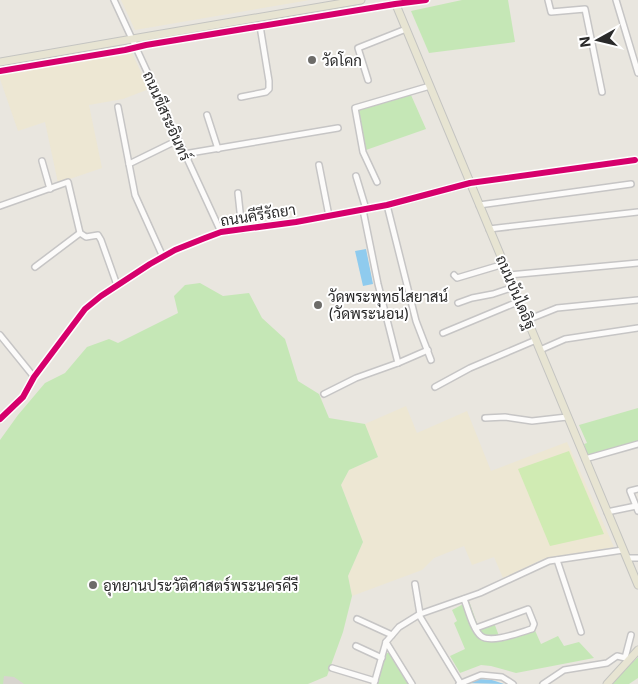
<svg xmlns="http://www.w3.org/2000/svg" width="638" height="684" viewBox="0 0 638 684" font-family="Inter,Sarabun,sans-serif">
	<rect width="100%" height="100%" fill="#e9e6df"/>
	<g fill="#ede7d3">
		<polygon points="121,0 310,0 135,30"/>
		<polygon points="131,51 149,89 123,99 89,105 102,168 58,183 45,122 18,131 0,79 0,74"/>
		<polygon points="406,406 417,433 467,411 491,471 567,442 614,547 543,559 503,578 494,557 472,565 464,546 434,558 422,570 352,596 348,576 363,542 341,485 349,470 378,457 365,424"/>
	</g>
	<g fill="#c5e7b6">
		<polygon points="462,0 508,0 515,42 429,53 411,11"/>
		<polygon points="411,95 426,129 366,150 358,110"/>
		<polygon points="200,283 223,296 249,293 262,318 285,339 298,381 319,394 329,418 365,424 378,457 349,470 341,485 363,542 348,576 352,596 343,632 327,676 308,684 0,684 0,440 18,415 45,383 65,373 87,347 109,339 118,343 178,313 174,296 185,285"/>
		<polygon points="638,408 638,444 588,457 584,444 587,443 579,425"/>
		<polygon points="469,601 478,626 493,620 499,636 533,626 541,644 558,636 564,646 579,642 594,658 516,673 491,666 481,665 460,673 450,656 465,649 454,623 457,621 452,610"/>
		<polygon points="385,653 389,653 408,684 377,684"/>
		<polygon points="638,657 638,678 629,684 611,684"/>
	</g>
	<polygon fill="#d0ebb3" points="569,451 604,534 550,546 518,469"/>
	<polygon fill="#d7d4ce" points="4,676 14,677 24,684 3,684"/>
	<g fill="#8fcbee">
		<polygon points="366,249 373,284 363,286 355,251"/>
		<polygon points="479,679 492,680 504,684 467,683"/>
	</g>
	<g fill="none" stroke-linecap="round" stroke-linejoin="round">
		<defs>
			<g id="minor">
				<polyline points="114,0 221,232"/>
				<polyline points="548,0 551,12 585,9 602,92"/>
				<polyline points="616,0 638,73"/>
				<polyline points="0,71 125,50 146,45 395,4 426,0"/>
				<polyline points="368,80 358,48 406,29"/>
				<polyline points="241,97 266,92 269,89 269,81 260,26"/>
				<polyline points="118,107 129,164"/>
				<polyline points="207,115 218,149"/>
				<polyline points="184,154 338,128"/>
				<polyline points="42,161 50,189"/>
				<polyline points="319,165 329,216"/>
				<polyline points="356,176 366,209"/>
				<polyline points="377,182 363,152 355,108 430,86"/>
				<polyline points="238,193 242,230"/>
				<polyline points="387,205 416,321 431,360"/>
				<polyline points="479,205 631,184"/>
				<polyline points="0,206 68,182 80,233 86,237 98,235 101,240 117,285"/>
				<polyline points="363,210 378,284 398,363"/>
				<polyline points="489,229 638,212"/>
				<polyline points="163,257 135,195 129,164 178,140"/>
				<polyline points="35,267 80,233"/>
				<polyline points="454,275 457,278 504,264"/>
				<polyline points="509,275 638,263"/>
				<polyline points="458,303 472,298 493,294 514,287"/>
				<polyline points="527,320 557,308 638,300"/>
				<polyline points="443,333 520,301"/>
				<polyline points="0,335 34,377"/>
				<polyline points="540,350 565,339 638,328"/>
				<polyline points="435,387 470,368 536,340"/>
				<polyline points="324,394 356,378 398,363 428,350"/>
				<polyline points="485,418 505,417 532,421 567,417"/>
				<polyline points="0,419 23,397 34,377 85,309 101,296 150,264 175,250 205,238 221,232 296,222 387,205 470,183 635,160"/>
				<polyline points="585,459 638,444"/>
				<polyline points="638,489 630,491 638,511"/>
				<polyline points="607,512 636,506"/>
				<polyline points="627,558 638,558"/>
				<polyline points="557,560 581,632"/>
				<polyline points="415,584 420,614"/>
				<path d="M 464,599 C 468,609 473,630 481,636 C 491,644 521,632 532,629 L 534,624 L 528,609 L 476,628"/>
				<polyline points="419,615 461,684"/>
				<polyline points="357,619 392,635"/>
				<polyline points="386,642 412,684"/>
				<polyline points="356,646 382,658"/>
				<polyline points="625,658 631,635"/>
				<polyline points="332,668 375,681"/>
				<polyline points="374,684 386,642 399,627 420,614 480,593 549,561 623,550"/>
				<polyline points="459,684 481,675 502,677 513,684"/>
				<polyline points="543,684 564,670 607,663 617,656 630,659"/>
			</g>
			<g id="major">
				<polyline points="394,0 638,585"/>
				<polyline points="0,62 144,37 361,0"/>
				<polyline points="607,684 638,650"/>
			</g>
		</defs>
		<use href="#minor" stroke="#c6c5c5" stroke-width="8"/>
		<use href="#major" stroke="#c4c4c1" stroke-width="9"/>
		<use href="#minor" stroke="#fcfbfa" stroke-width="5"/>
		<use href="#major" stroke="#e7e4d2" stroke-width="7"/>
		<defs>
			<g id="cycleway">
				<polyline points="0,71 125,50 146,45 395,4 426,0"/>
				<polyline points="0,419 23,397 34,377 85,309 101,296 150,264 175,250 205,238 221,232 296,222 387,205 470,183 635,160"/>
			</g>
		</defs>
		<use href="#cycleway" stroke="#fff" stroke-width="9"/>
		<use href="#cycleway" stroke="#d6006c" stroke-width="6"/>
	</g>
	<g fill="#6d6c69" stroke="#fff" stroke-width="2">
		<circle cx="312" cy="60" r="5"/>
		<circle cx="318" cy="305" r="5"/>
		<circle cx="93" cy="585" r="5"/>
	</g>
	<g text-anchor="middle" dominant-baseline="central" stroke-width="4" stroke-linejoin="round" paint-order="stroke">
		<g font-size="15" fill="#2a2a2a" stroke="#fff" text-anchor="start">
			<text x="322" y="60">วัดโคก</text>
			<text x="328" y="296">วัดพระพุทธไสยาสน์<tspan x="328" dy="17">(วัดพระนอน)</tspan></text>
			<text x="103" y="585">อุทยานประวัติศาสตร์พระนครคีรี</text>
		</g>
		<g font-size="15" fill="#2a2a2a" stroke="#fff">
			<text transform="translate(167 116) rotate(66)">ถนนขีสระอินทร์</text>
			<text transform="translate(258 215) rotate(-9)">ถนนคีรีรัถยา</text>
			<text transform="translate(516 292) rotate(67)">ถนนบันไดอิฐ</text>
		</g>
	</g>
	<g transform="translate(598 40) rotate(262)" stroke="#ffffff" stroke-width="4" paint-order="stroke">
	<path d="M0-4L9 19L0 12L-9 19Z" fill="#2a2a2a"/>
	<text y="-8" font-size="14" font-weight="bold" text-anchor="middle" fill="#2a2a2a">N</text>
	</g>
</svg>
